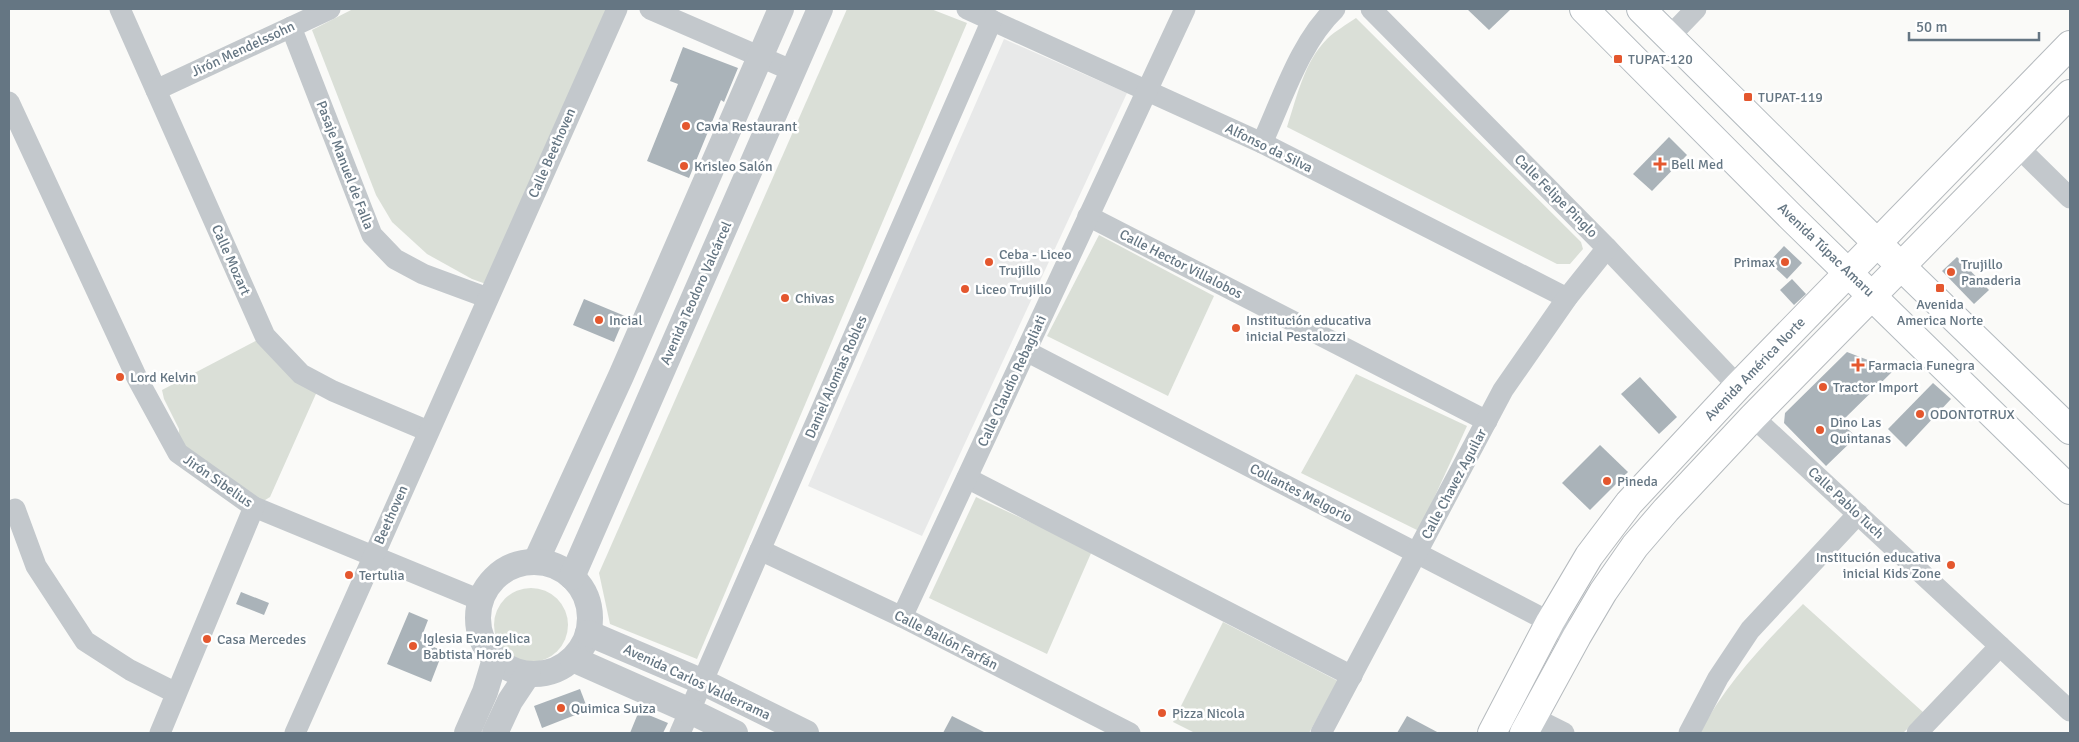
<svg xmlns="http://www.w3.org/2000/svg" width="2079" height="742" viewBox="0 0 2079 742" font-family="Signika,sans-serif">
	<rect width="100%" height="100%" fill="#fafaf8"/>
	<polygon fill="#e8e9e9" points="1004,39 1127,93 922,536 808,486"/>
	<g fill="#dadfd7">
		<polygon points="353,9 610,9 486,284 472,279 427,254 392,222 376,195 312,30"/>
		<polygon points="847,9 931,9 967,23 697,659 610,624 599,573"/>
		<path d="M 1356,18 L 1581,242 L 1583,249 L 1570,264 L 1557,264 L 1287,127 C 1297,97 1304,62 1327,39 C 1335,31 1346,25 1356,18 Z"/>
		<polygon points="1099,235 1214,296 1168,396 1047,336"/>
		<polygon points="265,336 319,387 270,497 254,507 178,453 179,429 164,399 162,390"/>
		<polygon points="1356,374 1467,426 1419,531 1301,473"/>
		<polygon points="976,497 1092,551 1047,654 929,598"/>
		<circle cx="531" cy="625" r="37"/>
		<path d="M 1803,604 L 1924,713 L 1903,733 L 1700,733 C 1725,684 1765,643 1803,604 Z"/>
		<polygon points="1223,622 1338,681 1309,733 1195,733 1173,722"/>
	</g>
	<g fill="#aab3b9">
		<polygon points="1467,9 1511,9 1489,30"/>
		<polygon points="683,47 738,68 724,102 721,100 689,178 647,161 678,84 670,81"/>
		<polygon points="1669,137 1687,155 1652,191 1633,174"/>
		<polygon points="1784,246 1802,263 1787,279 1769,262"/>
		<polygon points="1957,257 1989,290 1974,304 1942,271"/>
		<polygon points="1792,279 1806,294 1794,305 1780,290"/>
		<polygon points="584,299 625,316 614,342 573,325"/>
		<polygon points="1847,352 1894,370 1841,422 1856,437 1826,466 1784,423 1785,413"/>
		<polygon points="1640,377 1677,417 1659,434 1621,394"/>
		<polygon points="1933,383 1951,399 1906,447 1888,429"/>
		<polygon points="1600,445 1628,472 1590,510 1562,483"/>
		<polygon points="241,592 269,603 264,615 236,604"/>
		<polygon points="409,612 428,620 420,641 443,651 431,682 387,664"/>
		<polygon points="580,689 588,710 542,728 534,706"/>
		<polygon points="639,711 668,723 663,733 630,733"/>
		<polygon points="952,716 986,733 943,733"/>
		<polygon points="1407,716 1439,733 1397,733"/>
	</g>
	<g fill="none" stroke-linecap="round" stroke-linejoin="round">
		<defs>
			<g id="secondary">
				<polyline points="1584,9 1791,217 2070,490"/>
				<polyline points="1641,9 1877,243 2070,430"/>
			</g>
			<g id="primary">
				<polyline points="1492,733 1550,622 1589,556 1629,503 1738,386 2070,45"/>
				<polyline points="1524,733 1577,636 1603,592 1635,546 1666,510 1753,417 2070,94"/>
			</g>
		</defs>
		<use href="#secondary" stroke="#b3babf" stroke-width="30"/>
		<use href="#primary" stroke="#b5babe" stroke-width="30"/>
		<g stroke="#c3c8cc" stroke-width="21">
			<polyline points="120,9 265,336 301,374 333,391 428,431"/>
			<polyline points="650,9 793,71"/>
			<polyline points="967,9 1262,143 1567,298"/>
			<polyline points="1371,9 1607,248 1738,386"/>
			<polyline points="291,27 372,235 395,259 423,274 488,298"/>
			<polyline points="1669,37 1696,9"/>
			<polyline points="156,90 330,9"/>
			<polyline points="9,102 137,378 178,453 254,507 480,600"/>
			<path d="M 1262,143 C 1282,100 1300,42 1335,9"/>
			<polyline points="2018,147 2070,198"/>
			<polyline points="1088,216 1487,421"/>
			<polyline points="1026,351 1577,636"/>
			<polyline points="1753,417 2070,711"/>
			<polyline points="967,478 1352,676"/>
			<polyline points="15,509 36,566 85,641 130,670 176,693"/>
			<polyline points="760,550 902,617 1130,733"/>
			<polyline points="902,617 1185,9"/>
			<polyline points="1532,717 1564,733"/>
			<polyline points="160,733 254,507"/>
			<polyline points="295,733 617,9"/>
			<polyline points="680,733 992,20"/>
			<polyline points="1321,733 1503,390 1567,298 1607,248"/>
			<polyline points="1689,733 1718,678 1750,630 1858,514"/>
			<polyline points="1917,733 2000,646"/>
		</g>
		<g stroke="#c3c8cc" stroke-width="26">
			<polyline points="536,561 621,376 781,9"/>
			<circle cx="534" cy="618" r="56"/>
			<polyline points="572,577 820,9"/>
			<polyline points="588,633 703,682 806,733"/>
			<polyline points="573,659 690,711 735,733"/>
			<polyline points="467,733 485,692 495,659"/>
			<polyline points="495,733 510,701 528,674"/>
		</g>
		<use href="#secondary" stroke="#fff" stroke-width="28"/>
		<use href="#primary" stroke="#fff" stroke-width="28"/>
	</g>
	<g fill="#e4572e" stroke="#fff" stroke-width="2">
		<rect x="1613" y="54" width="10" height="10" rx="2.5"/>
		<rect x="1743" y="92" width="10" height="10" rx="2.5"/>
		<circle cx="686" cy="126" r="5"/>
		<path d="M1657.5 156.5h5v5h5v5h-5v5h-5v-5h-5v-5h5z"/>
		<circle cx="684" cy="166" r="5"/>
		<circle cx="989" cy="262" r="5"/>
		<circle cx="1785" cy="262" r="5"/>
		<circle cx="1951" cy="272" r="5"/>
		<rect x="1935" y="283" width="10" height="10" rx="2.5"/>
		<circle cx="965" cy="289" r="5"/>
		<circle cx="785" cy="298" r="5"/>
		<circle cx="599" cy="320" r="5"/>
		<circle cx="1236" cy="328" r="5"/>
		<path d="M1855.5 357.5h5v5h5v5h-5v5h-5v-5h-5v-5h5z"/>
		<circle cx="120" cy="377" r="5"/>
		<circle cx="1823" cy="387" r="5"/>
		<circle cx="1920" cy="414" r="5"/>
		<circle cx="1820" cy="430" r="5"/>
		<circle cx="1607" cy="481" r="5"/>
		<circle cx="1951" cy="565" r="5"/>
		<circle cx="349" cy="575" r="5"/>
		<circle cx="207" cy="639" r="5"/>
		<circle cx="413" cy="646" r="5"/>
		<circle cx="561" cy="708" r="5"/>
		<circle cx="1162" cy="713" r="5"/>
	</g>
	<g text-anchor="middle" dominant-baseline="central" stroke-width="5" stroke-linejoin="round" paint-order="stroke">
		<g font-size="14" fill="#657683" stroke="#fff">
			<text transform="translate(243 49) rotate(-25)">Jirón Mendelssohn</text>
			<text transform="translate(1269 148) rotate(26)">Alfonso da Silva</text>
			<text transform="translate(552 153) rotate(-66)">Calle Beethoven</text>
			<text transform="translate(345 165) rotate(69)">Pasaje Manuel de Falla</text>
			<text transform="translate(1556 196) rotate(45)">Calle Felipe Pinglo</text>
			<text transform="translate(1826 250) rotate(44)">Avenida Túpac Amaru</text>
			<text transform="translate(231 260) rotate(66)">Calle Mozart</text>
			<text transform="translate(1181 264) rotate(27)">Calle Hector Villalobos</text>
			<text transform="translate(696 293) rotate(-66)">Avenida Teodoro Valcárcel</text>
			<text transform="translate(1755 369) rotate(-46)">Avenida América Norte</text>
			<text transform="translate(836 377) rotate(-66)">Daniel Alomias Robles</text>
			<text transform="translate(1012 381) rotate(-65)">Calle Claudio Rebagliati</text>
			<text transform="translate(218 481) rotate(35)">Jirón Sibelius</text>
			<text transform="translate(1454 484) rotate(-62)">Calle Chavez Aguilar</text>
			<text transform="translate(1301 493) rotate(27)">Collantes Melgorio</text>
			<text transform="translate(1846 503) rotate(43)">Calle Pablo Tuch</text>
			<text transform="translate(391 515) rotate(-66)">Beethoven</text>
			<text transform="translate(946 640) rotate(27)">Calle Ballón Farfán</text>
			<text transform="translate(697 682) rotate(25)">Avenida Carlos Valderrama</text>
		</g>
		<g font-size="14" fill="#657683" stroke="#fff" text-anchor="start">
			<text x="1628" y="59">TUPAT-120</text>
			<text x="1758" y="97">TUPAT-119</text>
			<text x="696" y="126">Cavia Restaurant</text>
			<text x="1671" y="164">Bell Med</text>
			<text x="694" y="166">Krisleo Salón</text>
			<text x="999" y="254">Ceba - Liceo<tspan x="999" dy="16">Trujillo</tspan></text>
			<text x="1775" y="262" text-anchor="end">Primax</text>
			<text x="1961" y="264">Trujillo<tspan x="1961" dy="16">Panaderia</tspan></text>
			<text x="975" y="289">Liceo Trujillo</text>
			<text x="795" y="298">Chivas</text>
			<text x="1940" y="304" text-anchor="middle">Avenida<tspan x="1940" dy="16">America Norte</tspan></text>
			<text x="609" y="320">Incial</text>
			<text x="1246" y="320">Institución educativa<tspan x="1246" dy="16">inicial Pestalozzi</tspan></text>
			<text x="1868" y="365">Farmacia Funegra</text>
			<text x="130" y="377">Lord Kelvin</text>
			<text x="1833" y="387">Tractor Import</text>
			<text x="1930" y="414">ODONTOTRUX</text>
			<text x="1830" y="422">Dino Las<tspan x="1830" dy="16">Quintanas</tspan></text>
			<text x="1617" y="481">Pineda</text>
			<text x="1941" y="557" text-anchor="end">Institución educativa<tspan x="1941" dy="16">inicial Kids Zone</tspan></text>
			<text x="359" y="575">Tertulia</text>
			<text x="423" y="638">Iglesia Evangelica<tspan x="423" dy="16">Babtista Horeb</tspan></text>
			<text x="217" y="639">Casa Mercedes</text>
			<text x="571" y="708">Quimica Suiza</text>
			<text x="1172" y="713">Pizza Nicola</text>
		</g>
	</g>
	<rect width="2079" height="742" fill="none" stroke="#657683" stroke-width="20"/>
	<path d="M1909 32v8h130v-8" fill="none" stroke="#657683" stroke-width="2.5"/>
	<text x="1916" y="32" font-size="15" fill="#657683" stroke="#ffffff" stroke-width="4" paint-order="stroke">50 m</text>
</svg>
